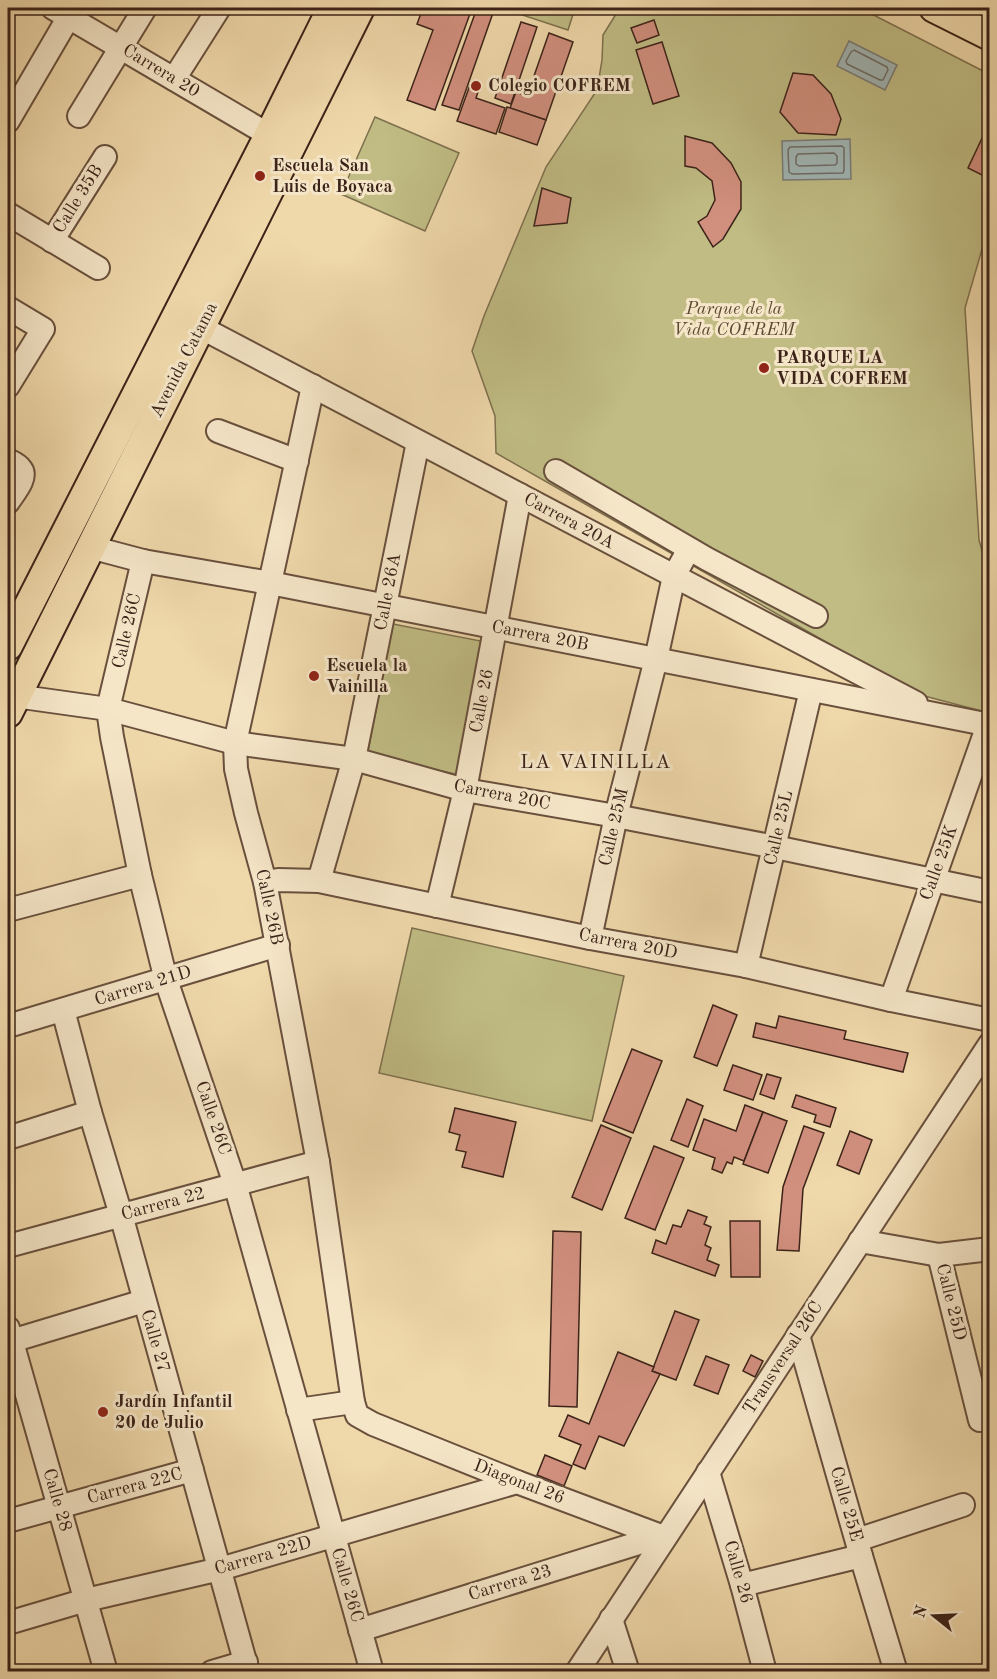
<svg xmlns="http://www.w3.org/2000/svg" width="997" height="1679" viewBox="0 0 997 1679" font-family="'Old Standard TT',serif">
	<rect width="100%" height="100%" fill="#efd8aa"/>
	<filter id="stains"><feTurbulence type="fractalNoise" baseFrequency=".00333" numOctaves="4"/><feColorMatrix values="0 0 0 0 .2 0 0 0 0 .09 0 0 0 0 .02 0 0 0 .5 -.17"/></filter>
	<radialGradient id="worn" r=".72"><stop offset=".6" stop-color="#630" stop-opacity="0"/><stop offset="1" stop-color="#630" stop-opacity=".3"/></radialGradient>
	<g fill="#c0bc84" stroke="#7e704e" stroke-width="1.5">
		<polygon points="501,8 575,8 568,30"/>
		<polygon points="622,8 860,8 989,74 989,230 987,232 965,308 979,540 989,575 989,713 917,694 496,453 495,416 472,351 484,316 546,167 597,90 602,60 603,35 616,14"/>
		<polygon points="375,117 459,153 425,231 341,194"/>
		<polygon points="393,624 491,643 465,776 367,756"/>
		<polygon points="412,928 624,976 592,1121 379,1073"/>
	</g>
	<g fill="#a0b6b5" stroke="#787b77" stroke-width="1.5">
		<polygon points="849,41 897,65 885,90 837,66"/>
		<polygon points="850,139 851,179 783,180 782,141"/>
	</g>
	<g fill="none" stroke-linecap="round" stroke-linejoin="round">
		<g stroke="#6e6c67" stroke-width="1.5">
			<polygon points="854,50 887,67 888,70 883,80 880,80 847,64 846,61 851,52"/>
			<polygon points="842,146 844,148 844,170 843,173 792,174 789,172 788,150 790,147"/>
			<polygon points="834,153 837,156 837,163 835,165 799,166 796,164 796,157 798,154"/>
		</g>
	</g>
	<g fill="#d18f7e" stroke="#3c2319" stroke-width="1.5">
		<polygon points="423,8 462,8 471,11 435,110 407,100 433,30 417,24"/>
		<polygon points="477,8 487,8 494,10 459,110 442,105"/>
		<polygon points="654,20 659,35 637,43 631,28"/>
		<polygon points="521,22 537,27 511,104 495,98"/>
		<polygon points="549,33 573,42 546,120 510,108 516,92 527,96"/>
		<polygon points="662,42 679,96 653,104 636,50"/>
		<polygon points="793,73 813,75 831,94 841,119 836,135 798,133 780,112"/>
		<polygon points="470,85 479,89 476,98 505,108 496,134 457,121"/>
		<polygon points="507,107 546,120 537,145 499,132"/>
		<polygon points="984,134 990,137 990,179 968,168"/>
		<polygon points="685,136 712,143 731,163 741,182 741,209 723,239 713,247 698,222 707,216 715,200 712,181 696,168 685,166"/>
		<polygon points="542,188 571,198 567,223 534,226"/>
		<polygon points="713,1005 737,1015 717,1066 694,1057"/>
		<polygon points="779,1016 846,1031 844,1039 908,1053 903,1072 753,1037 756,1023 776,1028"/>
		<polygon points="632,1049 662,1061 633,1133 603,1121"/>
		<polygon points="733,1065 762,1075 753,1100 724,1090"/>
		<polygon points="767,1074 781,1078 774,1099 760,1094"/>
		<polygon points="796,1095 836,1108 830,1127 814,1122 816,1115 792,1107"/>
		<polygon points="687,1099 703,1106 688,1147 671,1140"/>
		<polygon points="745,1105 763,1112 744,1161 734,1157 732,1164 727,1162 722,1173 712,1169 715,1158 693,1150 704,1119 736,1131"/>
		<polygon points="455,1108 516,1122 503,1177 462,1167 466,1152 456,1150 460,1135 449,1132"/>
		<polygon points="763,1112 787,1121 768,1173 743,1164"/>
		<polygon points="601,1125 631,1138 602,1210 572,1197"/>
		<polygon points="804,1126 824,1133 803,1189 799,1251 777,1250 783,1187"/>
		<polygon points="850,1131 872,1140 859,1174 837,1165"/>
		<polygon points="654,1146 684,1158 655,1230 625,1218"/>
		<polygon points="688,1210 707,1217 704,1224 711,1227 705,1245 711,1248 707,1260 719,1265 715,1276 652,1253 656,1240 666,1244 673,1225 681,1227"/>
		<polygon points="730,1221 760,1221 760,1277 731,1277"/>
		<polygon points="553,1231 581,1232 577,1407 549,1406"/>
		<polygon points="675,1311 699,1320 676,1380 652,1371"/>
		<polygon points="618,1352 654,1367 652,1371 660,1374 624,1446 599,1436 585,1469 573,1464 581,1445 559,1436 568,1415 589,1424"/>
		<polygon points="751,1355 763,1361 755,1377 743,1371"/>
		<polygon points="706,1356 729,1365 718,1394 694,1385"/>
		<polygon points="545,1455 572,1466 564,1486 537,1475"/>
	</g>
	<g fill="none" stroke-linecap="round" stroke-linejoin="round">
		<defs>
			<g id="minor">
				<polyline points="53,8 269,135"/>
				<polyline points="174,79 219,8"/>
				<polyline points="79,116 145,8"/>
				<polyline points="8,121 74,8"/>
				<polyline points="8,214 98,268"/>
				<polyline points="52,241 105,157"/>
				<polyline points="8,308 43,329 8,386"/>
				<polyline points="200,327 916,703"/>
				<polyline points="313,386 235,743 236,769 246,813 265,882 318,1162 353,1402 357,1415 373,1424 517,1482 661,1536 666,1536"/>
				<polyline points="218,431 297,461"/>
				<path d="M 8,460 C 11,462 17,464 20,468 C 29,477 13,494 8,502"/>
				<polyline points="556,471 707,559 816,616"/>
				<polyline points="90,547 143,561 270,583 990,725"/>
				<polyline points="143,561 108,709 112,737 140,875 166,980 235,1184 372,1672"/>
				<polyline points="8,695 108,709 235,743 354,759 465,790 616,816 775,847 990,892"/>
				<polyline points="319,881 354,759 418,442"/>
				<polyline points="265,882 278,880 319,881 590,938 746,966 891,1000 990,1020"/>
				<polyline points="437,906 465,790 520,495"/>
				<polyline points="8,910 140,875"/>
				<polyline points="590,938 616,816 656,659 674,576 689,549"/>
				<polyline points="746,966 811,690"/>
				<polyline points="891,1000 988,725"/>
				<polyline points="63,1010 90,1112 121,1215 248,1672"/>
				<polyline points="8,1026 278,945"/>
				<polyline points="8,1138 90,1112"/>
				<polyline points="860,1241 939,1255 990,1249"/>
				<polyline points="8,1246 318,1162"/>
				<polyline points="939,1255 980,1420"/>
				<polyline points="8,1328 106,1672"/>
				<polyline points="798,1335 861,1556 896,1672"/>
				<polyline points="8,1342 144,1301"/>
				<polyline points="298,1410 353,1402"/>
				<polyline points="708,1472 742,1585 765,1672"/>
				<polyline points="8,1521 192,1470"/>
				<polyline points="857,1540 963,1505"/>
				<polyline points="742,1585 861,1556"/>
				<polyline points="611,1619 628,1672"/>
				<polyline points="8,1623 86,1600 220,1569 517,1482"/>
				<polyline points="360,1630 661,1536"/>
				<polyline points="212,1672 246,1662"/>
				<polyline points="577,1672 990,1044"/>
			</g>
			<g id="major">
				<polyline points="934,8 990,36"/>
				<polyline points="8,646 269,135 332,8"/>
				<polyline points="8,713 360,8"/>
			</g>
		</defs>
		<use href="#minor" stroke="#69503d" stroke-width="26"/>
		<use href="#major" stroke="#3c2319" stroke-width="32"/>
		<use href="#minor" stroke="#f5e6c8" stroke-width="22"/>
		<use href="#major" stroke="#efd8aa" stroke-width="28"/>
	</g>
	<g fill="#8f2418" stroke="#f5e6c8" stroke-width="2">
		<circle cx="476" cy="86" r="6"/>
		<circle cx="260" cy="176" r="6"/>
		<circle cx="764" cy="368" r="6"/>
		<circle cx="314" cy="676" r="6"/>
		<circle cx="103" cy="1412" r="6"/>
	</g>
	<g text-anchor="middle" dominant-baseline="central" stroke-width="6" stroke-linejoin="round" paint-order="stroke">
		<g font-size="18" fill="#3c2319" stroke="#f5e6c8">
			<text transform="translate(161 71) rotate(31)">Carrera 20</text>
			<text transform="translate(78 199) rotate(-58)">Calle 35B</text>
			<text transform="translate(184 360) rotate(-63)">Avenida Catama</text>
			<text transform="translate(569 521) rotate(28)">Carrera 20A</text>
			<text transform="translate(388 592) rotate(-79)">Calle 26A</text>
			<text transform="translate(127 631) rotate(-77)">Calle 26C</text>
			<text transform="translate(540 636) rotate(11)">Carrera 20B</text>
			<text transform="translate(482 701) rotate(-79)">Calle 26</text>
			<text transform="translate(502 795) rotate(11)">Carrera 20C</text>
			<text transform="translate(614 827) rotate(-77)">Calle 25M</text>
			<text transform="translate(779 828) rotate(-77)">Calle 25L</text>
			<text transform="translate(939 863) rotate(-70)">Calle 25K</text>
			<text transform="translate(269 907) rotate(78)">Calle 26B</text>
			<text transform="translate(628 944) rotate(11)">Carrera 20D</text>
			<text transform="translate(143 986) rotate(-17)">Carrera 21D</text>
			<text transform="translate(213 1118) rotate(71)">Calle 26C</text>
			<text transform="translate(163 1204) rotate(-15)">Carrera 22</text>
			<text transform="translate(951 1302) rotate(76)">Calle 25D</text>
			<text transform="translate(155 1341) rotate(74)">Calle 27</text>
			<text transform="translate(783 1358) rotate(-57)">Transversal 26C</text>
			<text transform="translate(519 1482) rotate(21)">Diagonal 26</text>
			<text transform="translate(135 1486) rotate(-15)">Carrera 22C</text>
			<text transform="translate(57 1500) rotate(74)">Calle 28</text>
			<text transform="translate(846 1504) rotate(74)">Calle 25E</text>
			<text transform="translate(263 1556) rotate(-16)">Carrera 22D</text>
			<text transform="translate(738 1572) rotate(74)">Calle 26</text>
			<text transform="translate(510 1583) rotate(-17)">Carrera 23</text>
			<text transform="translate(347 1585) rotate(74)">Calle 26C</text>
		</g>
		<g font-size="18" font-weight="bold" fill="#3c2319" stroke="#f5e6c8" text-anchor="start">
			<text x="488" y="86">Colegio COFREM</text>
			<text x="272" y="166">Escuela San<tspan x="272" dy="21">Luis de Boyaca</tspan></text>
			<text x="776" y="358">PARQUE LA<tspan x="776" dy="21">VIDA COFREM</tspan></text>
			<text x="326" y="666">Escuela la<tspan x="326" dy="21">Vainilla</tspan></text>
			<text x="115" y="1402">Jardín Infantil<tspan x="115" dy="21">20 de Julio</tspan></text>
		</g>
		<g font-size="18" font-style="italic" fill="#5d4934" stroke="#f5e6c8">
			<text x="734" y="309">Parque de la<tspan x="734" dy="21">Vida COFREM</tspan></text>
		</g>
		<g font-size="20" letter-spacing="1.5" fill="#3c2319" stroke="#f5e6c8">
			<text x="596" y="763">LA VAINILLA</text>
		</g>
	</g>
	<rect width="997" height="1679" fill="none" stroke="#efd8aa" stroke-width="30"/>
	<rect x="9" y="9" width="979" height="1661" fill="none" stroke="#3c2319" stroke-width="3"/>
	<rect x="15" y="15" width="967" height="1649" fill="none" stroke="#3c2319" stroke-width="1.5"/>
	<g transform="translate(934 1616) rotate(288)" stroke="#f5e6c8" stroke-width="4.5" paint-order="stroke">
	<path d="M0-4.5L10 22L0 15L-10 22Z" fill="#3c2319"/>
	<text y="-9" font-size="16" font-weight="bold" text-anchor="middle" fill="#3c2319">N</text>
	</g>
	<rect width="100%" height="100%" filter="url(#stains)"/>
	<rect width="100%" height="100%" fill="url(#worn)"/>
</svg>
